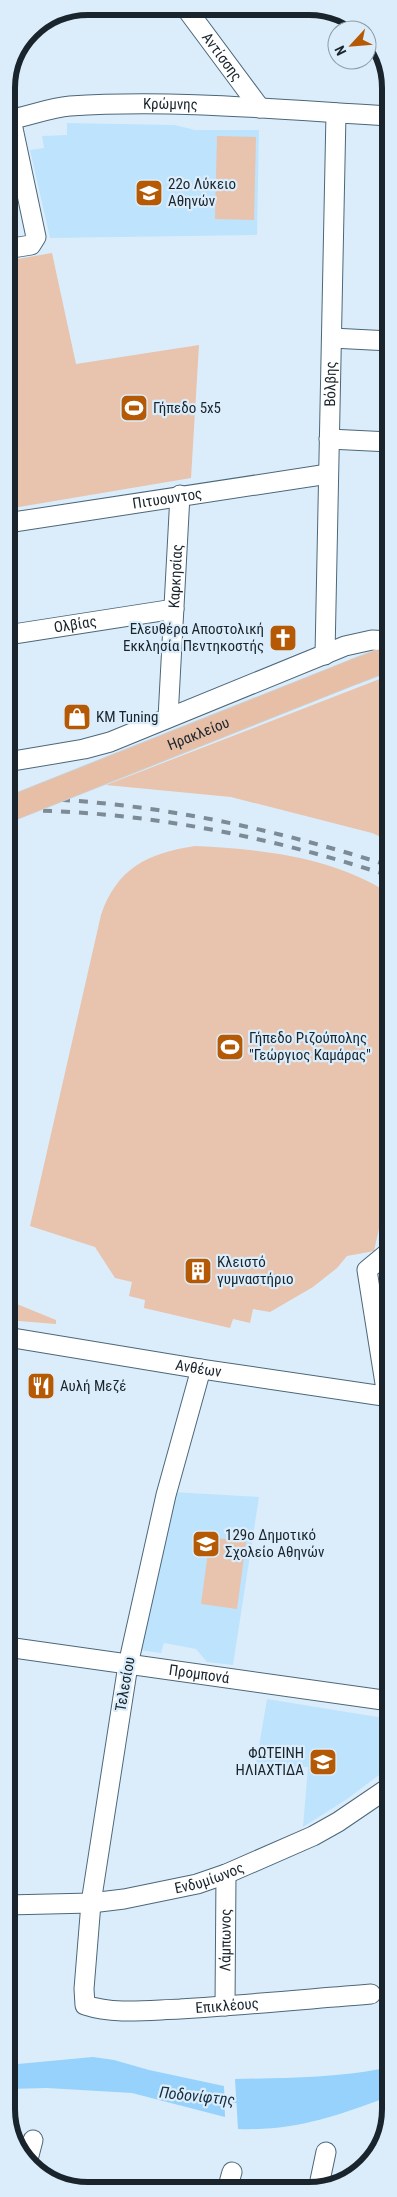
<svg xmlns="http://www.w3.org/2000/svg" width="397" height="2197" viewBox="0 0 397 2197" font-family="'Roboto Condensed',sans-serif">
	<rect width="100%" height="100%" fill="#dbedfa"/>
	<g fill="#bee3fd">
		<polygon points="67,123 175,125 195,130 259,130 257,235 50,238 30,150 44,148 42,136 67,135"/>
		<polygon points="172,1492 259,1497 233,1665 207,1662 196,1649 164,1643 161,1653 139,1650"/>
		<polygon points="267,1699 390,1719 391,1766 347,1799 303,1827 308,1767 255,1770"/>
	</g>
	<g fill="#e8c3ad">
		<polygon points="217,136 256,137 254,220 215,219"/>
		<polygon points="52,253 76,364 199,345 191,478 7,509 6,261"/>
		<polygon points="390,675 390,841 372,833 231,797 106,785"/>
		<path d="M 195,846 C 260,849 334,857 390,894 L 390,1179 L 374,1251 L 347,1256 L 337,1268 L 313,1287 L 270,1312 L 253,1309 L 250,1323 L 233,1319 L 230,1328 L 144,1308 L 145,1300 L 129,1296 L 132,1282 L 115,1278 L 95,1247 L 30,1226 L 101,915 C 117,868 148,853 195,846 Z"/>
		<polygon points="7,1300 56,1320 56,1324 7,1320"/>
		<polygon points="210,1537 246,1542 237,1609 201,1604"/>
	</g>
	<g fill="#96d2fb">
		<polygon points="93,2057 114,2060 149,2070 224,2086 225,2117 132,2093 47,2088 7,2089 7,2065"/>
		<path d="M 380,2069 L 385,2098 C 333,2117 294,2131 238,2129 L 235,2079 C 283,2078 333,2078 380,2069 Z"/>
	</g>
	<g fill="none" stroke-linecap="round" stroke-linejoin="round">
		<polyline stroke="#96d2fb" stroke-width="5.5" points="218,2098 243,2101"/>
		<defs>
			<g id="minor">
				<path id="s1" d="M 185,7 L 260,108"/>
				<path id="s2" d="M 6,120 C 28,117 47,108 70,106 C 176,99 284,110 390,116"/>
				<polyline points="6,249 31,245 36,237 11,119"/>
				<polyline points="332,338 390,341"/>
				<polyline points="329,439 390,442"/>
				<path id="s3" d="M 7,523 L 328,474"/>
				<path id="s4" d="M 7,635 L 174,609"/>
				<path id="s5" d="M 325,655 L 336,113"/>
				<path id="s6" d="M 168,718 L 180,495"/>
				<polyline points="7,762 84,749 110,742 345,646 372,640 390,641"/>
				<path id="s7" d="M 7,1337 L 201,1369 L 390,1397"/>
				<path id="s8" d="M 201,1369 L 166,1495 L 128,1665 L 91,1903 L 84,1989 L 85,2005 C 115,2015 149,2010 180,2009 C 244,2005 308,1999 371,1994"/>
				<polyline points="387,1396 367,1270 390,1251"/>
				<path id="s9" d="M 7,1647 L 390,1701"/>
				<path id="s10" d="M 7,1905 L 91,1903 L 124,1899 L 197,1884 L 226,1874 L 313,1836 L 338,1822 L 391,1786"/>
				<path id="s11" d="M 225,2006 L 226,1874"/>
				<polyline points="27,2163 33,2140"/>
				<polyline points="227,2190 232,2172"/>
				<polyline points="318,2190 326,2152"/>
			</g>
			<polyline id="major" points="356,671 390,658"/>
		</defs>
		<use href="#minor" stroke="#4c677a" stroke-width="21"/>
		<use href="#major" stroke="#cccfd1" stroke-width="26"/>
		<use href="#minor" stroke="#fff" stroke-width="19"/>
		<use href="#major" stroke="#e7bfa6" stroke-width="24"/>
		<g stroke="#7c8b95" stroke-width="4" stroke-dasharray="9 9" stroke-linecap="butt">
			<path d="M 7,798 C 138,799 266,826 390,866"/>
			<path d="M 7,810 C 138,810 265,835 390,876"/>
		</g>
		<defs>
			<g id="major-bridge">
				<path id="s12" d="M 7,810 L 356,671"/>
			</g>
		</defs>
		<use href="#major-bridge" stroke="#cccfd1" stroke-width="26" stroke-linecap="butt"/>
		<use href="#major-bridge" stroke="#e7bfa6" stroke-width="24"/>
	</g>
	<defs>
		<symbol id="school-square" viewBox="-11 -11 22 22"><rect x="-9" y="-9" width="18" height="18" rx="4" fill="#b65904" stroke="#dbedfa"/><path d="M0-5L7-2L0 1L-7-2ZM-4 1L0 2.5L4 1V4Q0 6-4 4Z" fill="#fff"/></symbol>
		<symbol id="stadium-square" viewBox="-11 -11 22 22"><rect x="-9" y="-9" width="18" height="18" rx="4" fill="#b65904" stroke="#dbedfa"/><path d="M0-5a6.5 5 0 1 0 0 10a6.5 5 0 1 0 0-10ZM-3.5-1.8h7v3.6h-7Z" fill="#fff"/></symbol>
		<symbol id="church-square" viewBox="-11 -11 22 22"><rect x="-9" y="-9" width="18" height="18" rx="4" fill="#b65904" stroke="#dbedfa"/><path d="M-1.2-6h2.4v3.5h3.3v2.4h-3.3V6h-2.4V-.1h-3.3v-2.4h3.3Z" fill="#fff"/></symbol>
		<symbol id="shop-square" viewBox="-11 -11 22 22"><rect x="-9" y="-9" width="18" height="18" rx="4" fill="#b65904" stroke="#dbedfa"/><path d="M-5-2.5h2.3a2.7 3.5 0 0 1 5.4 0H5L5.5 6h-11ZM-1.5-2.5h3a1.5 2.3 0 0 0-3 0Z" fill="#fff"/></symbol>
		<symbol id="building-square" viewBox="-11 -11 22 22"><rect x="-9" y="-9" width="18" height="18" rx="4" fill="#b65904" stroke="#dbedfa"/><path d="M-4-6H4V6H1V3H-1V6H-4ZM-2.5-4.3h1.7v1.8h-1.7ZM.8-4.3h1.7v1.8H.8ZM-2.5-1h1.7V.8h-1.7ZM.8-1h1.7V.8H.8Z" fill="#fff"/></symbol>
		<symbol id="restaurant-square" viewBox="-11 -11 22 22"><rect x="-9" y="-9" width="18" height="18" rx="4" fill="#b65904" stroke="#dbedfa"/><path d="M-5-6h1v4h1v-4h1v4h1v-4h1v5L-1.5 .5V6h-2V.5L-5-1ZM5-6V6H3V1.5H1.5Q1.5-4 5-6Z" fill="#fff"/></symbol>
	</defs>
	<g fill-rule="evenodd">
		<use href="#school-square" x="133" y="177" width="32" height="32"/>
		<use href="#stadium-square" x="118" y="392" width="32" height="32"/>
		<use href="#church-square" x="267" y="622" width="32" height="32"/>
		<use href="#shop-square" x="61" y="701" width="32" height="32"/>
		<use href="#stadium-square" x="214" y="1031" width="32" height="32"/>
		<use href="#building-square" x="182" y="1255" width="32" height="32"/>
		<use href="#restaurant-square" x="25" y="1370" width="32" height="32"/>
		<use href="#school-square" x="190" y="1528" width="32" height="32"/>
		<use href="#school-square" x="307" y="1746" width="32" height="32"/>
	</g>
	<g text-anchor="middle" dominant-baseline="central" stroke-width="4.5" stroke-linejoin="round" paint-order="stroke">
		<g font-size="15" fill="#19242c" stroke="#dbedfa">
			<text stroke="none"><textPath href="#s1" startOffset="62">Αντίσσης</textPath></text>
			<text stroke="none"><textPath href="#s2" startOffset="166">Κρώμνης</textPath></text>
			<text stroke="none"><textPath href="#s5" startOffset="271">Βόλβης</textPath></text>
			<text stroke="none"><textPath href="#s3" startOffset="162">Πιτυουντος</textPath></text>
			<text stroke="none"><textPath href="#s6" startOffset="142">Καρκησίας</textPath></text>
			<text stroke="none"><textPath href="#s4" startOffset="69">Ολβίας</textPath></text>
			<text stroke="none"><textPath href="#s12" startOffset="206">Ηρακλείου</textPath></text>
			<text stroke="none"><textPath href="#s7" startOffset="194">Ανθέων</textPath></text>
			<text stroke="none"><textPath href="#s9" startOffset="194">Προμπονά</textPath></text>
			<text transform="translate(125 1684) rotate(-80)">Τελεσίου</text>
			<text stroke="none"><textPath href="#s10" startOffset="205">Ενδυμίωνος</textPath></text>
			<text stroke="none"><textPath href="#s11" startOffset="66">Λάμπωνος</textPath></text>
			<text stroke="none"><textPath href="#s8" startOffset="791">Επικλέους</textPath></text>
		</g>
		<g font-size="15" fill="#19242c" stroke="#dbedfa" text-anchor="start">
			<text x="168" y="184">22ο Λύκειο<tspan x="168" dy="17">Αθηνών</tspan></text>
			<text x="153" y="408">Γήπεδο 5x5</text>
			<text x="264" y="629" text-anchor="end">Ελευθέρα Αποστολική<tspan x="264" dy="17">Εκκλησία Πεντηκοστής</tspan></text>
			<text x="96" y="717">KM Tuning</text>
			<text x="249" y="1038">Γήπεδο Ριζούπολης<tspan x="249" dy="17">"Γεώργιος Καμάρας"</tspan></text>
			<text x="217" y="1262">Κλειστό<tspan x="217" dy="17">γυμναστήριο</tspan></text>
			<text x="60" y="1386">Αυλή Μεζέ</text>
			<text x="225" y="1535">129ο Δημοτικό<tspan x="225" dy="17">Σχολείο Αθηνών</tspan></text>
			<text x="304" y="1753" text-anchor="end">ΦΩΤΕΙΝΗ<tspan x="304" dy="17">ΗΛΙΑΧΤΙΔΑ</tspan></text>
		</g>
		<g font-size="16" font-style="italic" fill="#112c3d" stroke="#dbedfa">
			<text transform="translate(197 2096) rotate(6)">Ποδονίφτης</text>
		</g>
	</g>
	<path d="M0 0H397V2197H0ZM88 15H309A73 73 0 0 1 382 88V2109A73 73 0 0 1 309 2182H88A73 73 0 0 1 15 2109V88A73 73 0 0 1 88 15Z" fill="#dbedfa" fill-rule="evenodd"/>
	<path fill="none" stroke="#19242c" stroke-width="6" d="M88 15H309A73 73 0 0 1 382 88V2109A73 73 0 0 1 309 2182H88A73 73 0 0 1 15 2109V88A73 73 0 0 1 88 15Z"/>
	<g transform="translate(352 45) rotate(244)"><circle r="24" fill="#dbedfa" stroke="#8d9da8"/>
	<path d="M0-4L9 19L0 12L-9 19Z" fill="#b65904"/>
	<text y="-8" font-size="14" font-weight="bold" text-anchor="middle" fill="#19242c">N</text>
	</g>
</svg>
